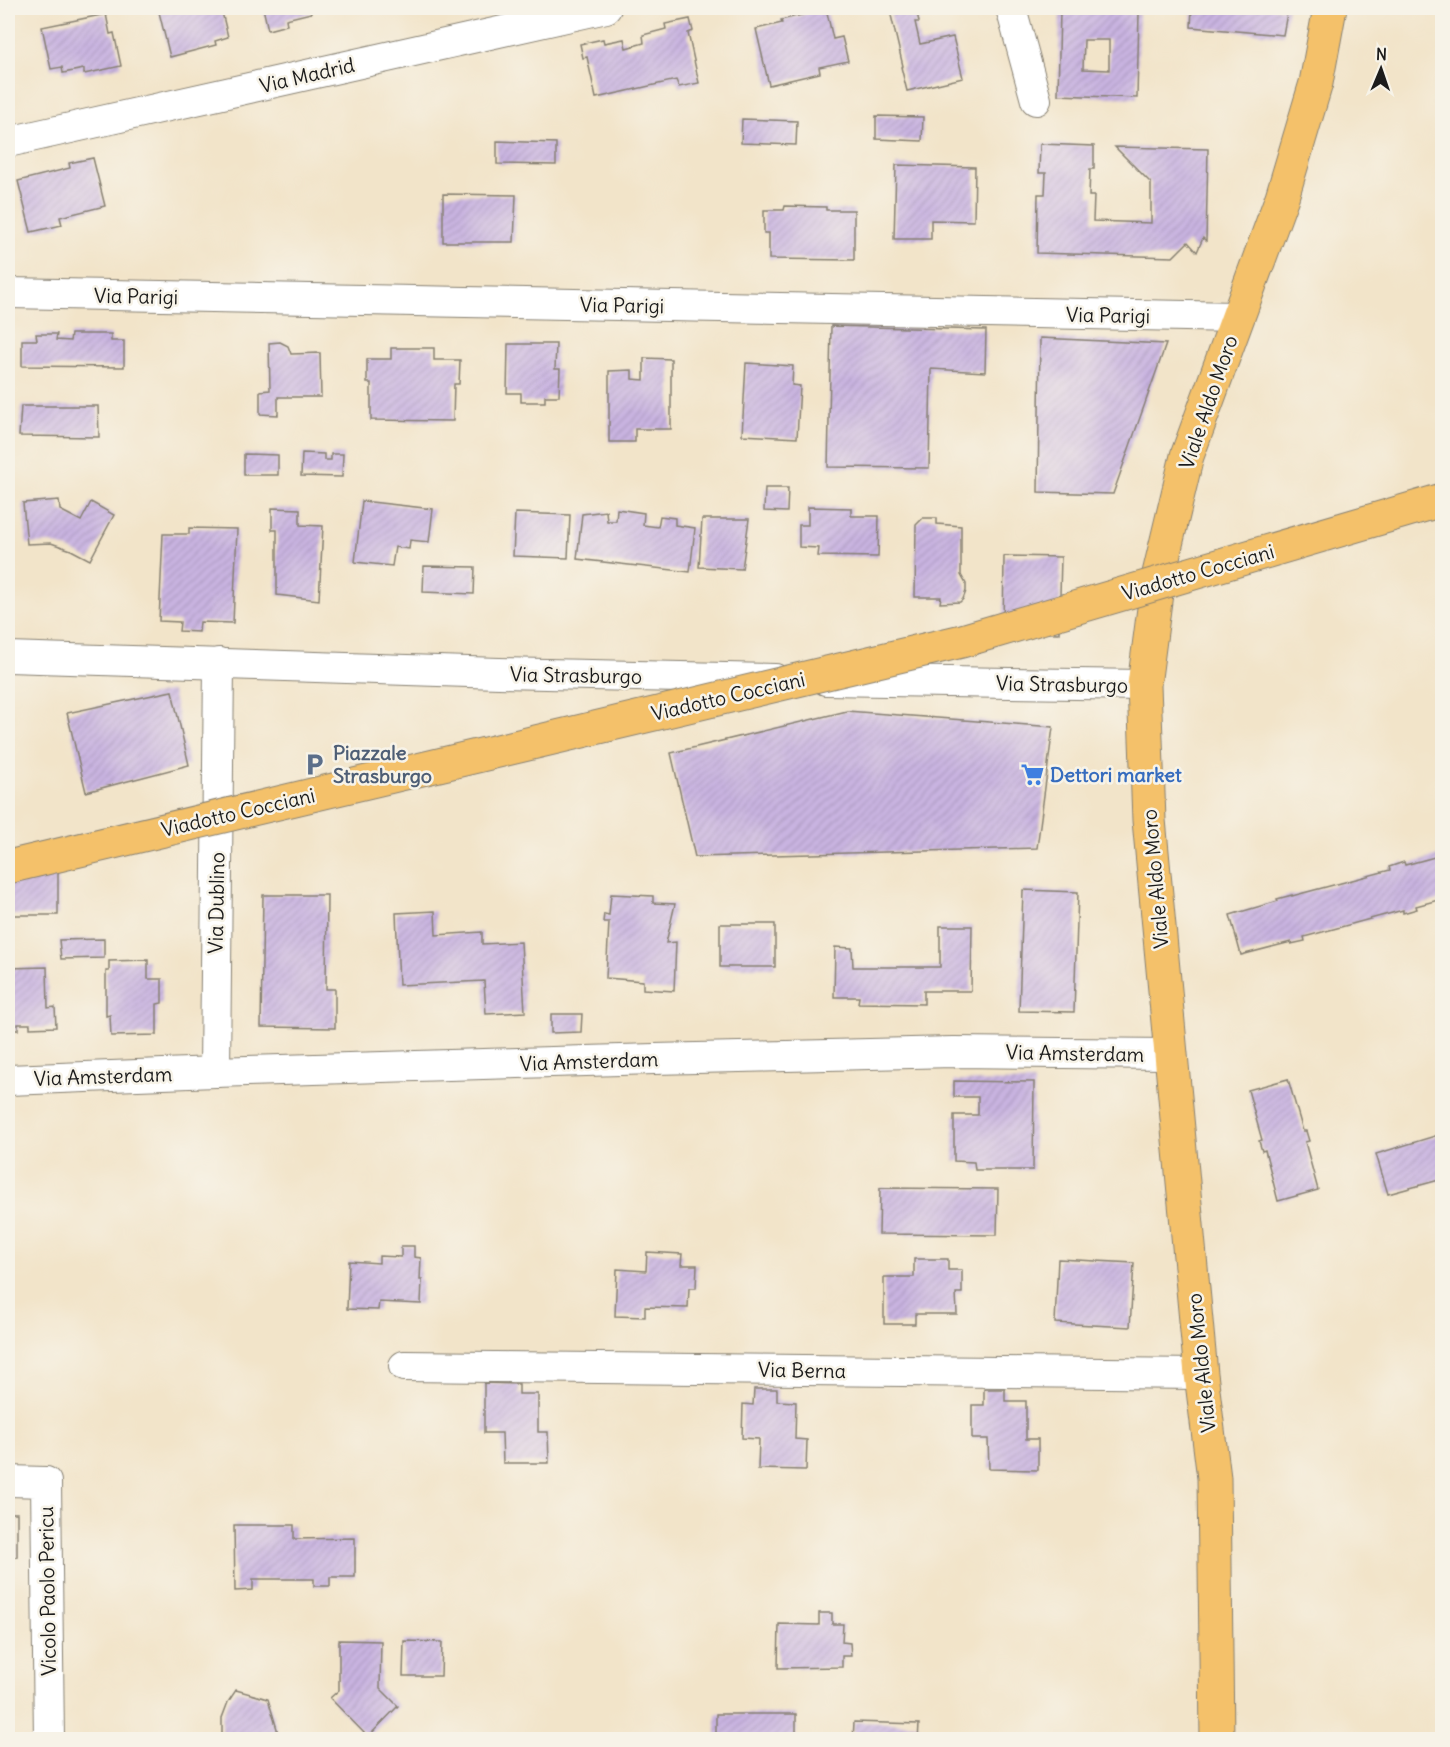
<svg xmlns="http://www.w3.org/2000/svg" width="1450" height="1747" viewBox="0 0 1450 1747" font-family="Delius,sans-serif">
	<defs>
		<pattern id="building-hatch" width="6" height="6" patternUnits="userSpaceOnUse" patternTransform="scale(1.5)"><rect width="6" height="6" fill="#c9b4e1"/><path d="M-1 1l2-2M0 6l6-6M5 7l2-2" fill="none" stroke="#ac9ac0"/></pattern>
	</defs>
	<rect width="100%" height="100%" fill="#f7f3e8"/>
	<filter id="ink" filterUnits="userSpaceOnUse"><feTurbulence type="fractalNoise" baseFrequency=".0167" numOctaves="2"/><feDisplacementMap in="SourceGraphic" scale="12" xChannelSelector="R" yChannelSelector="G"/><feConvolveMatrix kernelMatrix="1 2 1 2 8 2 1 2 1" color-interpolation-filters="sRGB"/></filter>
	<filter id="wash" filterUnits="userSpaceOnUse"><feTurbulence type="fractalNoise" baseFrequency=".008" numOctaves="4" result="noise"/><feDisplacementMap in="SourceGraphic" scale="24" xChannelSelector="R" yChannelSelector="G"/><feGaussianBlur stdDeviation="1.35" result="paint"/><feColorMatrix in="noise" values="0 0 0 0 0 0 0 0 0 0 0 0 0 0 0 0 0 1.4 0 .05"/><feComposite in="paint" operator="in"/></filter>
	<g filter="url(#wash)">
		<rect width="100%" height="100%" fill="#f2e4c9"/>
		<g id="blocks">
			<g fill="url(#building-hatch)" fill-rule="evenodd">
				<polygon points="158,8 221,8 228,37 215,41 216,45 170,57"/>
				<polygon points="263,8 310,8 311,13 286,19 287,25 268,30"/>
				<polygon points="815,8 826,8 833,39 842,37 848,61 819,67 820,73 769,85 756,29 782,23 781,20 806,14 805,10"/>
				<polygon points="906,8 916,8 919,22 915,22 920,44 953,37 963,78 907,91 901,67 903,66 890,11"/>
				<polygon points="1192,8 1288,8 1283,35 1191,27"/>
				<path d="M 1060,11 L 1139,13 L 1137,98 L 1058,95 ZM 1084,40 L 1109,40 L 1109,70 L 1083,69 Z"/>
				<polygon points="106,14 110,34 114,33 121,66 84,74 84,69 63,73 62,67 51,69 42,27"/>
				<polygon points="690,19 693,31 688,33 699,83 679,87 676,80 596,98 587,57 583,58 580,44 603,39 604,43 624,39 626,48 644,43 643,35 666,29 665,24"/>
				<polygon points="876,116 923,117 922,141 876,139"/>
				<polygon points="742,119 797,121 796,145 741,143"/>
				<polygon points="497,141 556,143 556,165 497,164"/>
				<polygon points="1040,144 1094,146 1094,169 1090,169 1089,196 1094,196 1093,221 1151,223 1151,183 1115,147 1208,149 1206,241 1203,238 1197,252 1188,242 1173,257 1037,253 1038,194 1045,194 1046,173 1039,173"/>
				<polygon points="93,158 105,206 60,217 62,225 31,232 18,181 70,168 69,163"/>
				<polygon points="896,165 975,167 974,221 931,220 931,239 894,239"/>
				<polygon points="443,194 516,195 514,242 443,242"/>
				<polygon points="785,206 826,207 826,210 854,210 854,260 769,259 769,233 764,233 764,210 784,210"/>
				<polygon points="831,326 986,330 985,372 931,369 929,468 828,467"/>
				<polygon points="36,334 57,334 56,340 70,341 71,334 111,334 111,341 124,341 124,367 22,366 22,340 37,340"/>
				<polygon points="1040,338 1166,344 1113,494 1038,492"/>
				<polygon points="280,342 288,346 291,354 320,353 321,397 278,397 278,415 260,414 260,391 270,390 269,343"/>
				<polygon points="508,344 556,344 555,369 560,369 559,396 545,396 545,402 521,402 521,393 507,393"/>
				<polygon points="391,348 434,348 434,360 460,360 459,384 454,384 453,421 371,420 371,383 367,383 367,359 391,359"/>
				<polygon points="644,358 671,359 671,429 635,429 635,442 609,442 609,371 632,370 632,379 644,380"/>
				<polygon points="746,363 793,366 792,385 800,386 797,438 742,435"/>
				<polygon points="21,406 98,406 99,437 19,436"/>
				<polygon points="302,453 324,454 324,460 331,460 331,454 343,454 342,477 301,476"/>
				<polygon points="244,454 278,455 278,475 244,475"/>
				<polygon points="765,488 788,488 787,512 764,511"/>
				<polygon points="59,500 60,510 81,521 91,502 114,515 90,560 71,550 51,543 27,544 23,503"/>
				<polygon points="362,501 433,509 429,542 410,540 409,549 395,547 392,566 355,562"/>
				<polygon points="808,507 851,508 851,516 879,516 878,557 818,556 819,548 799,547 799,525 808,525"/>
				<polygon points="272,508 300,509 300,525 323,526 319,600 277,595 277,530 272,530"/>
				<polygon points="617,509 644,513 643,525 658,527 660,516 675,518 675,525 695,528 690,572 577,559 582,514 606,511 607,521 616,521"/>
				<polygon points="515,513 570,515 568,558 513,556"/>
				<polygon points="923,518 937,518 937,524 961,526 961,575 966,584 966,591 963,599 960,602 940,603 941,597 915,597 916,525"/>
				<polygon points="702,519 749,519 742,569 699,567"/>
				<polygon points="189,528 237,529 233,623 200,622 199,632 179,631 180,622 159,621 163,534 189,534"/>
				<polygon points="1004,556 1061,557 1059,633 1003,632"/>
				<polygon points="424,566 475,567 474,594 423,592"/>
				<polygon points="172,691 189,765 86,792 67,713"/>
				<polygon points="847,711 1053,727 1037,848 695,857 671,753"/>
				<rect x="8" y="855" width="50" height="60"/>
				<polygon points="1442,855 1442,899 1416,906 1417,909 1403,913 1403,910 1304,937 1305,941 1291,944 1291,942 1241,955 1230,915 1278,901 1277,899 1292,895 1292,896 1390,870 1389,867 1404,862 1405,865"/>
				<polygon points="1023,890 1078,892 1074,1012 1019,1011"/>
				<polygon points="611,894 653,896 653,903 675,904 666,943 676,942 674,991 643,989 643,981 606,978 609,922 603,922 604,914 609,915"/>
				<polygon points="263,895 327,895 326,989 335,989 335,1028 261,1027"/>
				<polygon points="435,911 436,935 482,932 482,944 521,942 525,1012 486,1014 484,981 399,985 396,913"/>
				<rect x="720" y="924" width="55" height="43"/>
				<polygon points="940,926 972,926 971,991 924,991 924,1004 858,1003 859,997 834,997 835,947 852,948 853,967 940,967"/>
				<polygon points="104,939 104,958 61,959 59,940"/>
				<polygon points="148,960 148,979 162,979 162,1003 157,1004 157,1035 111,1036 110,1015 106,1016 106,971 109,971 109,961"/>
				<polygon points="47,967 48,1008 55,1007 56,1027 30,1028 30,1024 18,1024 18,1030 8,1030 8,968"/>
				<polygon points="551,1014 582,1014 581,1032 551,1033"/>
				<polygon points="1288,1079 1303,1131 1306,1131 1309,1141 1305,1142 1318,1190 1278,1201 1265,1150 1262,1151 1259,1141 1262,1140 1248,1090"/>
				<polygon points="954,1081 1034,1082 1033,1170 975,1170 974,1162 954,1161 954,1115 978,1115 978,1097 954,1097"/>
				<polygon points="1438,1135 1439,1136 1442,1135 1442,1181 1439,1182 1439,1180 1388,1194 1376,1154"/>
				<polygon points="880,1188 998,1189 997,1235 879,1234"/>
				<polygon points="401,1246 414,1246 414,1257 421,1258 420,1280 422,1280 421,1304 379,1302 378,1310 347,1309 349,1261 379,1263 379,1256 401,1257"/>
				<polygon points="647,1252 682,1254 681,1265 697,1265 696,1288 689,1288 688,1308 645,1307 645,1317 615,1316 617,1269 646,1271"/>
				<polygon points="914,1259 948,1259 948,1270 962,1270 962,1293 956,1293 957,1314 915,1314 915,1324 884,1324 884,1277 914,1277"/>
				<polygon points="1058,1259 1134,1263 1130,1327 1055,1323"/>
				<polygon points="484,1383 519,1384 519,1394 538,1394 538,1432 548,1432 549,1463 503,1463 502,1433 484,1433"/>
				<polygon points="754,1389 777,1389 777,1401 796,1402 795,1439 807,1440 806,1470 758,1469 759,1439 742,1438 743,1404 753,1405"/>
				<polygon points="984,1389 1005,1389 1005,1401 1026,1401 1026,1439 1038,1439 1038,1470 989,1469 988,1439 972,1439 972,1405 984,1405"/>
				<rect x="8" y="1513" width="9" height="44"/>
				<polygon points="234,1525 294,1525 294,1539 355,1538 355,1577 330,1577 330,1586 314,1586 314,1579 253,1579 253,1590 235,1591"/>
				<polygon points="819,1613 832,1613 832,1624 843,1624 842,1642 850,1643 851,1656 842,1656 842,1667 778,1668 779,1624 819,1625"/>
				<polygon points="339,1640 381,1641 380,1688 398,1706 368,1737 330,1698 339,1690"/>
				<polygon points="404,1641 442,1642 441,1676 403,1676"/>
				<polygon points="236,1690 268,1699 277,1729 278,1740 222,1740 222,1718 228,1702"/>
				<rect x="716" y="1714" width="80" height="26"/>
				<polygon points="854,1722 919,1724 918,1740 853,1740"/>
			</g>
		</g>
	</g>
	<g filter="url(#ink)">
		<use href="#blocks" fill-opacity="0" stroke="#878072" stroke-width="1.5"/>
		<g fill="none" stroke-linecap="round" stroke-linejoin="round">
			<defs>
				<g id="minor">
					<polyline points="1011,8 1036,100"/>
					<polyline points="8,142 606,8"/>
					<polyline points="8,293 1237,317"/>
					<polyline points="8,657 499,673 775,679"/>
					<polyline points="826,680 1144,685"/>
					<polyline points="215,1072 219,663"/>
					<polyline points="8,1080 215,1072 654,1059 953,1052 1170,1054"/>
					<polyline points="404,1366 1201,1374"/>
					<polyline points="8,1481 46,1482 49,1740"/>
				</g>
				<polyline id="major" points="1217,1740 1214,1478 1201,1374 1149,820 1144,685 1158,578 1187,456 1282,197 1316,83 1330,8"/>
			</defs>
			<use href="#minor" stroke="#878072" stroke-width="32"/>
			<use href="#major" stroke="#878072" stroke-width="35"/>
			<use href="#minor" stroke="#fff" stroke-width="30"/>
			<use href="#major" stroke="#f4c16a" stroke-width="33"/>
			<defs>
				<polyline id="highway-bridge" points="8,867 962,641 1442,500"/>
			</defs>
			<use href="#highway-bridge" stroke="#878072" stroke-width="35" stroke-linecap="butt"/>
			<use href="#highway-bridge" stroke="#f4c16a" stroke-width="33"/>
		</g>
	</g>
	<defs>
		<symbol id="parking-bare" viewBox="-9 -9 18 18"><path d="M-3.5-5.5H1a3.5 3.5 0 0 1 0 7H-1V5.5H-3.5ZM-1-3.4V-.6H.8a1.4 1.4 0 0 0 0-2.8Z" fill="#5c6f8a" stroke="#f7f3e8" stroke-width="2.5" paint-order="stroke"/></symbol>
		<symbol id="supermarket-bare" viewBox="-9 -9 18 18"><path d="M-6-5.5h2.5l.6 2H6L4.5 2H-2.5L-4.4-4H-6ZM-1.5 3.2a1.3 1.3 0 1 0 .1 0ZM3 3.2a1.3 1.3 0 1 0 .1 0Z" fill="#3f7fe0" stroke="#f7f3e8" stroke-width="2.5" paint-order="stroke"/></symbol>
	</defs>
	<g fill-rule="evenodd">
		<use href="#parking-bare" x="298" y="748" width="33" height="33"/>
		<use href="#supermarket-bare" x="1016" y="758" width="33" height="33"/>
	</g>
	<g text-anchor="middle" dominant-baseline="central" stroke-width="5" stroke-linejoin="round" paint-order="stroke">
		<g font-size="20" fill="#1c1c1c" stroke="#f7f3e8">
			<text transform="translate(307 75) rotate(-13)">Via Madrid</text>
			<text transform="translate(136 296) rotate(1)">Via Parigi</text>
			<text transform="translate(622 305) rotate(1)">Via Parigi</text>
			<text transform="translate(1108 315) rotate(1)">Via Parigi</text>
			<text transform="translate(1208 402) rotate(-71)">Viale Aldo Moro</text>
			<text transform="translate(1198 572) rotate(-16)">Viadotto Cocciani</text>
			<text transform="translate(576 675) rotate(1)">Via Strasburgo</text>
			<text transform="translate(1062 684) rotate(1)">Via Strasburgo</text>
			<text transform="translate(728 696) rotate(-13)">Viadotto Cocciani</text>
			<text transform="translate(238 812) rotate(-13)">Viadotto Cocciani</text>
			<text transform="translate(1155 879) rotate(-95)">Viale Aldo Moro</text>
			<text transform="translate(216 903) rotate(-89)">Via Dublino</text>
			<text transform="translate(1075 1053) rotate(1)">Via Amsterdam</text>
			<text transform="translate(589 1061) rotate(-2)">Via Amsterdam</text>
			<text transform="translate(103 1076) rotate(-2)">Via Amsterdam</text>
			<text transform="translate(1201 1363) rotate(-96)">Viale Aldo Moro</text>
			<text transform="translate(802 1370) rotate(1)">Via Berna</text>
			<text transform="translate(47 1591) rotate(-91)">Vicolo Paolo Pericu</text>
		</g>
		<g font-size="20" font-weight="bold" fill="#4e5e75" stroke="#f7f3e8" text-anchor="start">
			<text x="333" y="752">Piazzale<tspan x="333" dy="23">Strasburgo</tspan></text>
		</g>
		<g font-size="20" font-weight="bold" fill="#366cbe" stroke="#f7f3e8" text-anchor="start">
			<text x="1050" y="774">Dettori market</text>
		</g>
	</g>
	<rect width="1450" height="1747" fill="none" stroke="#f7f3e8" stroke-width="30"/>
	<g transform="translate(1381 69) rotate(2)" stroke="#f7f3e8" stroke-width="4.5" paint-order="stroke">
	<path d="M0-4.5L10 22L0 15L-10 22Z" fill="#1c1c1c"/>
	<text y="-9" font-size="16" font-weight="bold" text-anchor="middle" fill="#1c1c1c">N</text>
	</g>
</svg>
